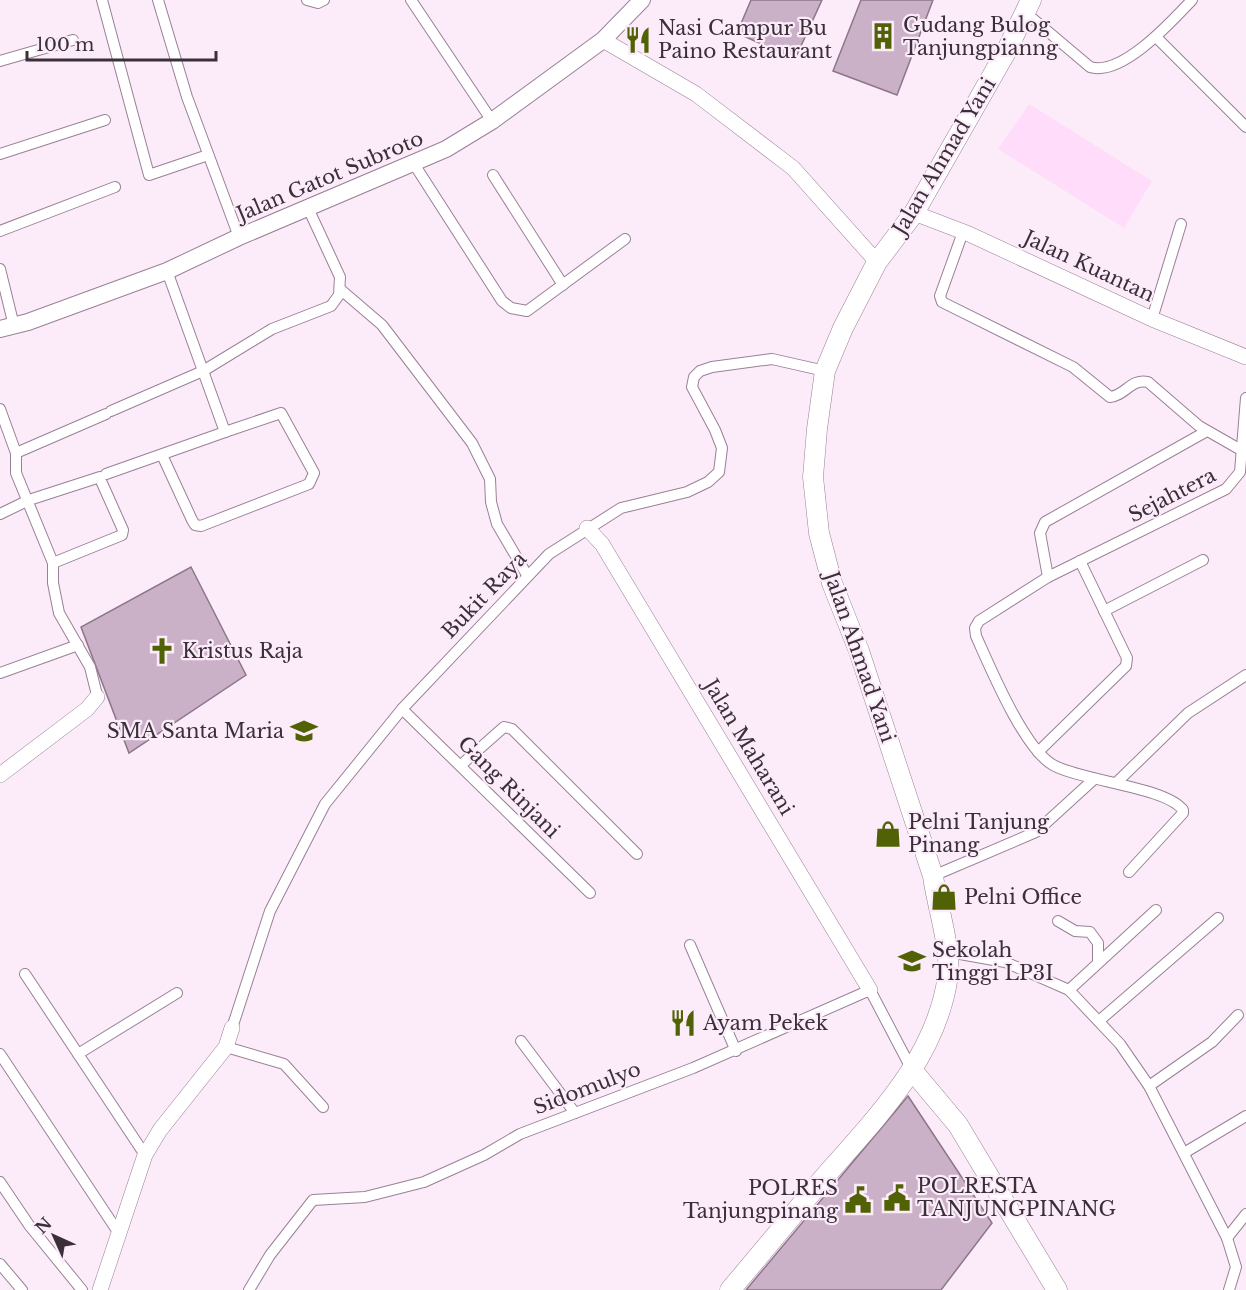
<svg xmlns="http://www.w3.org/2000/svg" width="1246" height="1290" viewBox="0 0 1246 1290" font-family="'Libre Baskerville',serif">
	<rect width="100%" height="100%" fill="#fcecfa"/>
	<polygon fill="#ffddfa" points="1029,104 1152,181 1124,228 998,149"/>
	<g fill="#cbb1c8" stroke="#8d758a" stroke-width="1.5">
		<polygon points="751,0 822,0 795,59 737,33"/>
		<polygon points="861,0 933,0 897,95 833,71"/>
		<polygon points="191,567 246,675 129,753 81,627"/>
		<polygon points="908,1096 992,1223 941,1290 746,1290"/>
	</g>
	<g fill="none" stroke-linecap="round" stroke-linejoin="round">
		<defs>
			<g id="street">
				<polyline points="102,0 149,175 208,155"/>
				<polyline points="158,0 187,97 239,237"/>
				<polyline points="307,0 318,3 324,0"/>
				<polyline points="411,0 492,121"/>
				<path d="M 1026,13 L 1090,67 C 1122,77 1172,21 1192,0"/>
				<polyline points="1157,38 1246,127"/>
				<polyline points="0,61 73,40"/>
				<polyline points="0,154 105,120"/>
				<polyline points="414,164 502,301 511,308 527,311 625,239"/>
				<polyline points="493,175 563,285"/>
				<polyline points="0,231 115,187"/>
				<path d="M 963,232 L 940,296 L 942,302 L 1073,367 L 1110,397 C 1125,396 1131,378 1148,382 L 1199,426 L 1241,450"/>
				<polyline points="0,269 14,326"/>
				<polyline points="340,289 382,325 472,443 490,479 491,502 497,524 527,575"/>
				<polyline points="1152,319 1181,224"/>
				<polyline points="0,409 16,453 16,473 53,563 53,583 59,613 90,667 96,691"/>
				<polyline points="111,411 203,371 272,329 331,306 339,295 340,277 308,208"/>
				<polyline points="16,453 106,414"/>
				<polyline points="162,455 192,520 195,525 201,526 309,484 314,473 281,413 225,432 167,271"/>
				<polyline points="106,474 225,432"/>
				<polyline points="0,514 29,500 100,477"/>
				<polyline points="53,563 122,535 123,530 102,483"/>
				<polyline points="1048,577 1040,533 1045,522 1207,431"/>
				<polyline points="1104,611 1203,560"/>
				<polyline points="0,673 78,645"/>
				<polyline points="402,709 590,893"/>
				<polyline points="1038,752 1126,666 1127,658 1080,561"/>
				<polyline points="461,765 504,727 512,729 637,854"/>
				<polyline points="1116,783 1188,713 1246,675"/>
				<path d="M 1129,872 L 1183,813 L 1183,810 C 1166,787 1082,781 1053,765 C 1024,749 990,667 976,636 L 975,628 L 979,621 L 1048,577 L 1226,489 L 1240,472 L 1246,398"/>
				<polyline points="933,876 1036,832 1093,780"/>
				<polyline points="1058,921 1075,931 1090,932 1098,943 1098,961"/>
				<polyline points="690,945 736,1051"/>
				<polyline points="949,952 1005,962 1069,990 1120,1044 1149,1086 1227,1238 1236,1267 1229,1290"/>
				<polyline points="25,974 145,1155"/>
				<polyline points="1069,990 1156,910"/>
				<polyline points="1100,1020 1218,918"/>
				<polyline points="232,1028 270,911 325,804 402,709 549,554 621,508 687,492 708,482 719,472 722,448 715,430 692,387 694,377 700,371 712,367 772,359 825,371"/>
				<polyline points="521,1041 575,1113"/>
				<polyline points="226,1047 284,1064 323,1107"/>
				<polyline points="0,1054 120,1235"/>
				<polyline points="78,1054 177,993"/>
				<polyline points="1149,1086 1212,1042 1238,1015"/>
				<polyline points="1184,1153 1246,1116"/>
				<polyline points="0,1182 29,1225 82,1290"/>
				<polyline points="1227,1238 1246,1214"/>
				<polyline points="0,1264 22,1290"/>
				<polyline points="249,1290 270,1255 313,1200 365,1197 424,1182 484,1155 520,1134 693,1068 870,990 912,1070"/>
			</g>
			<g id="secondary">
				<polyline points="603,40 696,94 793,168 877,262"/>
				<polyline points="914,213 969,234 1152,319 1246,357"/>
				<polyline points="587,528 602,544 870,990"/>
				<polyline points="0,775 87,709 97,697"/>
				<polyline points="100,1290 145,1155 160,1130 226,1047 232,1028"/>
			</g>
			<polyline id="primary" points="0,329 28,322 167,271 239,237 446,149 492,121 603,40 642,0"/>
			<g id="highway">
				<polyline points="912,1070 958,1125 1057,1290"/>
				<path d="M 730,1290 C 761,1254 791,1217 821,1181 C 874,1120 937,1059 948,975 C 951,947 937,906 933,876 L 859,651 L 832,583 L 819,533 L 813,477 L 817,429 L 825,371 L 843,328 L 877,262 L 914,213 L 1007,50 L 1031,0"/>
			</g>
		</defs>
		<use href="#street" stroke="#998096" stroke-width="12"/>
		<use href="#secondary" stroke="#998096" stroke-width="16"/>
		<use href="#primary" stroke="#998096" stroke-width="18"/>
		<use href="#highway" stroke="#998096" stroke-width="21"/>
		<use href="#street" stroke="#fff" stroke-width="10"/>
		<use href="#secondary" stroke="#fff" stroke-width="15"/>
		<use href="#primary" stroke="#fff" stroke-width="16"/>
		<use href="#highway" stroke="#fff" stroke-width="20"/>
	</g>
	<defs>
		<symbol id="building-bare" viewBox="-9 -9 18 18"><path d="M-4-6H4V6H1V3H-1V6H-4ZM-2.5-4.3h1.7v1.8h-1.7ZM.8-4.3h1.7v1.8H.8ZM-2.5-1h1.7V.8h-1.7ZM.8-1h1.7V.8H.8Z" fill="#516106" stroke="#fcecfa" stroke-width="2.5" paint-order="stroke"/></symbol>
		<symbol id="restaurant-bare" viewBox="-9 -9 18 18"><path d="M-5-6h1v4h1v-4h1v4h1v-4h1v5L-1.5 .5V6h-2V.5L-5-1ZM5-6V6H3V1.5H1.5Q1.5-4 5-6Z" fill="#516106" stroke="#fcecfa" stroke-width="2.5" paint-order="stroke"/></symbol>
		<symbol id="church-bare" viewBox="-9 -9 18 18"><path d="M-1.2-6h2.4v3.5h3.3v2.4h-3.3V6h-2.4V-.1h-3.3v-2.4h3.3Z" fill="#516106" stroke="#fcecfa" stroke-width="2.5" paint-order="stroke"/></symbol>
		<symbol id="school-bare" viewBox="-9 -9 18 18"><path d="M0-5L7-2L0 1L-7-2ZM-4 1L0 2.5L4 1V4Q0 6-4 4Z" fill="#516106" stroke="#fcecfa" stroke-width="2.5" paint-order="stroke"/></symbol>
		<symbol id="shop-bare" viewBox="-9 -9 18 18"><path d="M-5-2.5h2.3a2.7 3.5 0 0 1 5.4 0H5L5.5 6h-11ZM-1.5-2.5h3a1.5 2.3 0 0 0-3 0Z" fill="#516106" stroke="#fcecfa" stroke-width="2.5" paint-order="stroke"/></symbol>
		<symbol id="university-bare" viewBox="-9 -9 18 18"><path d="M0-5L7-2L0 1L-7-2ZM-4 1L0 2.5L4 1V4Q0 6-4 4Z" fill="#516106" stroke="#fcecfa" stroke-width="2.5" paint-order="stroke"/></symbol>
		<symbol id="civic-bare" viewBox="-9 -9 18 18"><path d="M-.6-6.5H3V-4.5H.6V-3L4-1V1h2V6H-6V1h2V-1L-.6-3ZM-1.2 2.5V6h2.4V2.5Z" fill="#516106" stroke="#fcecfa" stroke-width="2.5" paint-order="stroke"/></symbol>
	</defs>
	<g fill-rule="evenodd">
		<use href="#building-bare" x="864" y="17" width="38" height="38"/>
		<use href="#restaurant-bare" x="619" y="21" width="38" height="38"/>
		<use href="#church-bare" x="143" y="632" width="38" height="38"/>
		<use href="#school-bare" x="285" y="712" width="38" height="38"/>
		<use href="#shop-bare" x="869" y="815" width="38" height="38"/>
		<use href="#shop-bare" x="925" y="878" width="38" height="38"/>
		<use href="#university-bare" x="893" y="942" width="38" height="38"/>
		<use href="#restaurant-bare" x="664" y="1004" width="38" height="38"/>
		<use href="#civic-bare" x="878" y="1179" width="38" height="38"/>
		<use href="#civic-bare" x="839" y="1181" width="38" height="38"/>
	</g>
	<g text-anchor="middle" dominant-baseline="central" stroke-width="4.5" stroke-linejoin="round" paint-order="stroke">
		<g font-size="20" fill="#3b303a" stroke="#fcecfa" text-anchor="start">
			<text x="903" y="25">Gudang Bulog<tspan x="903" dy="23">Tanjungpianng</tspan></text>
			<text x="658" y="28">Nasi Campur Bu<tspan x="658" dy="23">Paino Restaurant</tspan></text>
			<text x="182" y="651">Kristus Raja</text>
			<text x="284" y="731" text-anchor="end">SMA Santa Maria</text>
			<text x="908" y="822">Pelni Tanjung<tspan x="908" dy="23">Pinang</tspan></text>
			<text x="964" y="897">Pelni Office</text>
			<text x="932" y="950">Sekolah<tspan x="932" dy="23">Tinggi LP3I</tspan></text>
			<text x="703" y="1023">Ayam Pekek</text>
			<text x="917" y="1186">POLRESTA<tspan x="917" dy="23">TANJUNGPINANG</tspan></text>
			<text x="838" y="1188" text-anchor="end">POLRES<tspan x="838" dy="23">Tanjungpinang</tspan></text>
		</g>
		<g font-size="20" fill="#3b303a" stroke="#fcecfa">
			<text transform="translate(944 156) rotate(-59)">Jalan Ahmad Yani</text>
			<text transform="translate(330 176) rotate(-23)">Jalan Gatot Subroto</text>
			<text transform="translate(1089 266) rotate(25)">Jalan Kuantan</text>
			<text transform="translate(1172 495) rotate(-27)">Sejahtera</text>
			<text transform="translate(484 595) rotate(-46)">Bukit Raya</text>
			<text transform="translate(860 657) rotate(71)">Jalan Ahmad Yani</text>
			<text transform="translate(749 747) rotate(59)">Jalan Maharani</text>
			<text transform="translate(509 787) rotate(45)">Gang Rinjani</text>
			<text transform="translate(587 1088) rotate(-21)">Sidomulyo</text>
		</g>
	</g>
	<g transform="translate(54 1236) rotate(315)" stroke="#fcecfa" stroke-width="4.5" paint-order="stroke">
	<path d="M0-4.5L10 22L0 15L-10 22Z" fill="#3b303a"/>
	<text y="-9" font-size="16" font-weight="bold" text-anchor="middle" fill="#3b303a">N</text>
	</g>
	<path d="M27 51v9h189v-9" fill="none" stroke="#3b303a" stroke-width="3"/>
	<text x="36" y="51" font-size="18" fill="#3b303a" stroke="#fcecfa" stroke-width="4.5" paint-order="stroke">100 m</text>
</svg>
